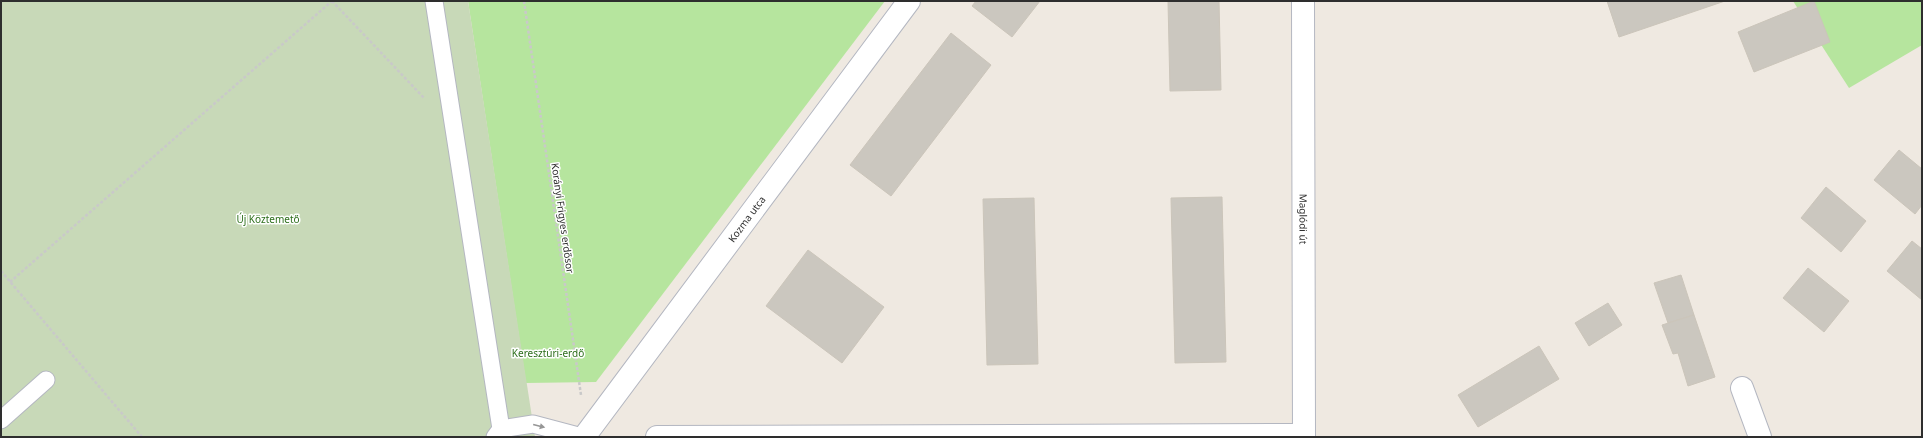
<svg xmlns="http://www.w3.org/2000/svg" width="1923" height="438" viewBox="0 0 1923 438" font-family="'Noto Sans',sans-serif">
	<rect width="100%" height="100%" fill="#efe9e1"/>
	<g fill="#b6e59e">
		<polygon points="468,1 885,1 596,382 526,383"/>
		<polygon points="1793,1 1922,1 1922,45 1849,88"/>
	</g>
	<polygon fill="#c8d9b8" points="1,1 468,1 535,437 1,437"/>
	<g fill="#cbc7bf" stroke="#cbc5ba">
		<polygon points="976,1 1040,1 1012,37 972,6"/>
		<polygon points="1168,1 1219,1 1221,90 1170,91"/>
		<polygon points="1607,1 1725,1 1619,37"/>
		<polygon points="1814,1 1830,42 1754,72 1738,32"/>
		<polygon points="951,33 991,65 891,196 850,165"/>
		<polygon points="1899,150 1922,169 1922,205 1915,214 1874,180"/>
		<polygon points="1826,187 1866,221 1841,252 1801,218"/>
		<polygon points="1222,197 1226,362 1175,363 1171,198"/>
		<polygon points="1034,198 1038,364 987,365 983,199"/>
		<polygon points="1912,241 1922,249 1922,300 1887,271"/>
		<polygon points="808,250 884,307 842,363 766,306"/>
		<polygon points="1808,268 1849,301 1824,332 1783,298"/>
		<polygon points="1681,275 1694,315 1668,323 1654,283"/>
		<polygon points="1608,303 1622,325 1589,346 1575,323"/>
		<polygon points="1694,315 1715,377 1688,386 1678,353 1673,354 1662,325"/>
		<polygon points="1539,346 1559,379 1478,427 1458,395"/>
	</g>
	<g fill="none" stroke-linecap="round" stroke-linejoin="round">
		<defs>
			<g id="service">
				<polyline points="434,1 501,429 495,437"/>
				<polyline points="1,420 46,380"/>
				<polyline points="501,429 533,424 582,437"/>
			</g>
			<g id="minor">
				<path id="s1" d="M 1303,1 L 1304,437"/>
				<polyline points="1742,388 1760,437"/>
				<polyline points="657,437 1304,435"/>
			</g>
			<g id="tertiary">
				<path id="s2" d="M 584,437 L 909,1"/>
			</g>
		</defs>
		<use href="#service" stroke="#b4b7c1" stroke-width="19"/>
		<use href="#minor" stroke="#b4b7c1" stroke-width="24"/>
		<use href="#tertiary" stroke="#b4b7c1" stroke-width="24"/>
		<g stroke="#c9c9c9" stroke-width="2.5" stroke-dasharray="3 2" stroke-linecap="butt">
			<polyline points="332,1 424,98"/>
			<polyline points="524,1 581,395"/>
			<polyline points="1,271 142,437"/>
			<polyline points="10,282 332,1"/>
		</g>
		<use href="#service" stroke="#fff" stroke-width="17"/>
		<use href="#minor" stroke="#fff" stroke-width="22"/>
		<use href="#tertiary" stroke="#fff" stroke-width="22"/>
	</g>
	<defs><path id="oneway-solid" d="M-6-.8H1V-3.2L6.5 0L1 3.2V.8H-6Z"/></defs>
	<use fill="#969696" href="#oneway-solid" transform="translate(539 426) rotate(14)"/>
	<g text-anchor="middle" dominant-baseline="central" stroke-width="3" stroke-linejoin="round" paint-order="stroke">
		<g font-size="10" fill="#2e2e2e" stroke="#fff">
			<text transform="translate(563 218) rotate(82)">Korányi Frigyes erdősor</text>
			<text stroke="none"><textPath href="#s2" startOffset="272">Kozma utca</textPath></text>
			<text stroke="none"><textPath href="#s1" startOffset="218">Maglódi út</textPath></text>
		</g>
		<g font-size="10" fill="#2c6e1b" stroke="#fff">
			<text x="268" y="219">Új Köztemető</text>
			<text x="548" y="353">Keresztúri-erdő</text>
		</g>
	</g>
	<rect width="1923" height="438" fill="none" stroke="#2e2e2e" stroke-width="4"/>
</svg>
